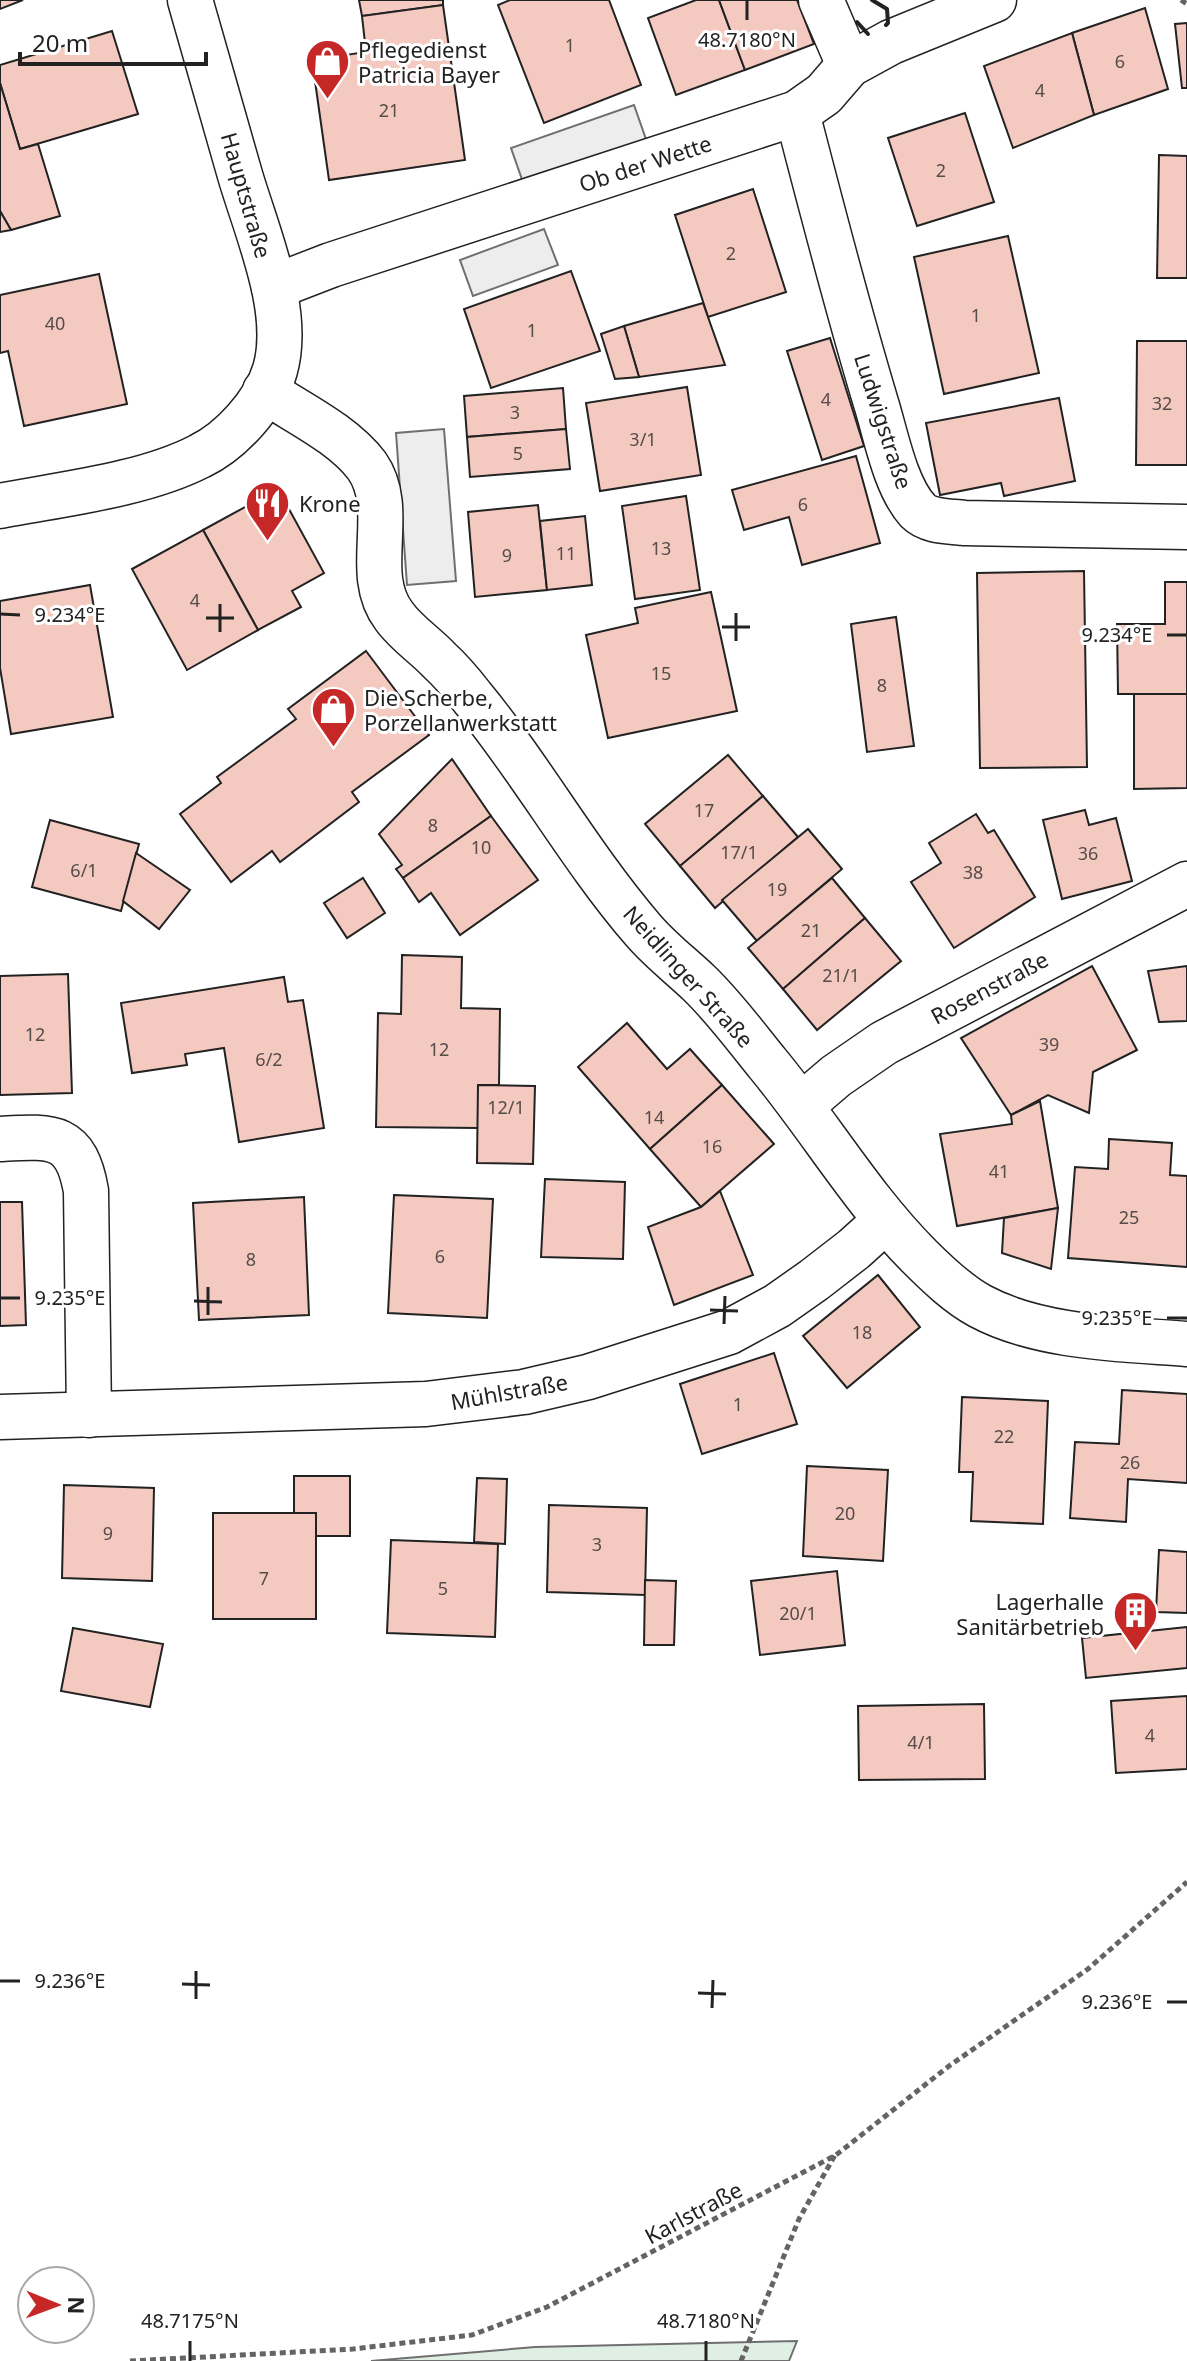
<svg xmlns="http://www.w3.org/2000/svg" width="1187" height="2361" viewBox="0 0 1187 2361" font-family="'Noto Sans',sans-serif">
	<rect width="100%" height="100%" fill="#fff"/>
	<polygon fill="#e0efe3" stroke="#6f6f6f" stroke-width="2" points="797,2341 789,2361 371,2361 535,2347"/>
	<g fill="#ededed" stroke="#6f6f6f" stroke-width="2">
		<polygon points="634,105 648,145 525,188 511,148"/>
		<polygon points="544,229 558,265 473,296 460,260"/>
		<polygon points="444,429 456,581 407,585 396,433"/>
	</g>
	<g fill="#f3c9c0" stroke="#222" stroke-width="2">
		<polygon points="0,0 23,0 0,9"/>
		<polygon points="359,0 443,0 443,5 362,16"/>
		<polygon points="510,0 609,0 641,85 544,123 498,5"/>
		<polygon points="696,0 719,0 745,70 676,95 648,18"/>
		<polygon points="719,0 797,0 814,44 745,70"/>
		<polygon points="443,5 465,160 329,180 312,60 366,52 362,16"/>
		<polygon points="1145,8 1168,89 1094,115 1072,33"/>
		<polygon points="1187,23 1187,88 1182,88 1175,24"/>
		<polygon points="112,31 138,114 20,149 0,83 0,65"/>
		<polygon points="1072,33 1094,115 1013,148 984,66"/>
		<polygon points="0,83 20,149 38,144 60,216 11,230 0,211"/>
		<polygon points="965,113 994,202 917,226 888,138"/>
		<polygon points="1159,155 1187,156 1187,278 1157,278"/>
		<polygon points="753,189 786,292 708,317 675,215"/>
		<polygon points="0,211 11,230 0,232"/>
		<polygon points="1008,236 1039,373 944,394 914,257"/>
		<polygon points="571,271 600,351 491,388 464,309"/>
		<polygon points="99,274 127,404 24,426 8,351 0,353 0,295"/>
		<polygon points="703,303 725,365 639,377 624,326"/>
		<polygon points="624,326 639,377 615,379 601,334"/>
		<polygon points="830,338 864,446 822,460 787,351"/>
		<polygon points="1137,341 1187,341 1187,465 1136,465"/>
		<polygon points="687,387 701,475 600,491 586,403"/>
		<polygon points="563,388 566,429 467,437 464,396"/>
		<polygon points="1059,398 1075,481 1004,496 1001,483 940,495 926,423"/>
		<polygon points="566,429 570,469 470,477 467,437"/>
		<polygon points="856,456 880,543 802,565 789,517 744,530 732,490"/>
		<polygon points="278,489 324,573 292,591 301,607 258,630 203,530"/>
		<polygon points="686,496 700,590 635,599 622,506"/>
		<polygon points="538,505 547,590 475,597 468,512"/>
		<polygon points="585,516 592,585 547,590 540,521"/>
		<polygon points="203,530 258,630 187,670 132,569"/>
		<polygon points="1084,571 1087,767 980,768 977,573"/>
		<polygon points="1165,582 1187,582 1187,694 1118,694 1117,624 1165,624"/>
		<polygon points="90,585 113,717 11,734 0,668 0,601"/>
		<polygon points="711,592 737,711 608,738 586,635 638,623 635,608"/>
		<polygon points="896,617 914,746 867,752 851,624"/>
		<polygon points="366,651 429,735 352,792 359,802 280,862 272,851 231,882 180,814 221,783 217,777 296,719 288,709"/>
		<polygon points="1134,694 1187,694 1187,788 1134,789"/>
		<polygon points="728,755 763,796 680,866 645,824"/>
		<polygon points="452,759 491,816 403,878 396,869 402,865 379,834"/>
		<polygon points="763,796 798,837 715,908 680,866"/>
		<polygon points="1085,810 1089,825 1116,818 1132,881 1062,899 1043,820"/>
		<polygon points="976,814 988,833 994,830 1035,897 954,948 911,882 941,863 929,843"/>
		<polygon points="491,816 538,880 460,935 431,893 419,902 403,878"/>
		<polygon points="50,820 139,844 121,911 32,887"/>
		<polygon points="808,829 842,869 757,941 722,900"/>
		<polygon points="136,853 190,890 159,929 123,901"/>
		<polygon points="363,878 385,913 347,938 324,903"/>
		<polygon points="832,878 865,918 783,989 748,948"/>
		<polygon points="865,918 901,961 817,1030 783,989"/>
		<polygon points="402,955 462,957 461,1008 500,1009 499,1085 478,1085 478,1128 376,1127 378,1013 401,1014"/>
		<polygon points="1092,966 1137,1050 1093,1072 1089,1113 1048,1095 1011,1115 961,1038"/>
		<polygon points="1187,966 1187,1021 1159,1022 1148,971"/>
		<polygon points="68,974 72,1093 0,1095 0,976"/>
		<polygon points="284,977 288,1002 303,1000 324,1128 239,1142 224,1048 185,1054 187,1065 132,1073 121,1003"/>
		<polygon points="627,1023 667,1069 690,1049 722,1085 650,1149 578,1067"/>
		<polygon points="478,1085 535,1086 533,1164 477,1163"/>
		<polygon points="722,1085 774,1144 701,1207 650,1149"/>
		<polygon points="1040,1101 1058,1208 957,1226 940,1134 1012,1124 1011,1115"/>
		<polygon points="1109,1139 1172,1143 1170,1175 1187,1176 1187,1267 1068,1258 1075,1167 1108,1169"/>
		<polygon points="545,1179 625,1182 623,1259 541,1257"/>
		<polygon points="720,1191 753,1275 674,1305 648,1227 701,1207"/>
		<polygon points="394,1195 493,1199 487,1318 388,1313"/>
		<polygon points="304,1197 309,1315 199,1320 193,1203"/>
		<polygon points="0,1202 22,1202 26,1325 0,1326"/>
		<polygon points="1058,1208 1051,1269 1002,1253 1004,1218"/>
		<polygon points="878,1275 920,1327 847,1388 803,1336"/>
		<polygon points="774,1353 797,1424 702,1454 680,1384"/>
		<polygon points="1122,1390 1187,1394 1187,1483 1128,1479 1126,1522 1070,1518 1075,1442 1119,1444"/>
		<polygon points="962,1397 1048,1401 1043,1524 971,1521 973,1472 959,1472"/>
		<polygon points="807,1466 888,1470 883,1561 803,1556"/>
		<polygon points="294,1476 350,1476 350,1536 315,1536 316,1513 294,1513"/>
		<polygon points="477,1478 507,1479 505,1544 474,1542"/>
		<polygon points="64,1485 154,1488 152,1581 62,1578"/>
		<polygon points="549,1505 647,1508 645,1595 547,1592"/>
		<rect x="213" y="1513" width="103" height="106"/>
		<polygon points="391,1540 498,1544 495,1637 387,1633"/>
		<polygon points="1159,1550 1187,1552 1187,1613 1156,1612"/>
		<polygon points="837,1571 845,1645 760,1655 751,1581"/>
		<polygon points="645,1580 676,1581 674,1645 644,1645"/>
		<polygon points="1187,1627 1187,1668 1086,1678 1082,1638"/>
		<polygon points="73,1628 163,1644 150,1707 61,1691"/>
		<polygon points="1187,1696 1187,1769 1116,1773 1111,1701"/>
		<polygon points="984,1704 985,1779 859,1780 858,1706"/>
	</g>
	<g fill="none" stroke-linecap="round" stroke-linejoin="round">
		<defs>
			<g id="minor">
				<polyline points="821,0 849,65"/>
				<path d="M 797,113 C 822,210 847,307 876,403 C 886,435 895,486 918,511 C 929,522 949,521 964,523 L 1187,527"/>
				<polyline points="274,287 331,265 797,113 824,94 849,65 891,42 994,0"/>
				<path d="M 265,391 C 298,413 343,434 367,466 C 398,510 361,573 394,616 C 406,633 425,645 439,660 C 451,671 462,684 472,697 C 533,771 580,857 643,930 C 660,950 680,965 699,983 C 724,1007 746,1037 768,1064 C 820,1127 862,1199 920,1257 C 938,1275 958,1294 980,1306 C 1039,1338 1122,1339 1187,1344"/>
				<polyline points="801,1106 836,1076 884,1043 1187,884"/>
				<path d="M 0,1139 C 52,1136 76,1133 86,1191 L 89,1415"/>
				<polyline points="0,1417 426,1404 524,1392 588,1377 729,1332 777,1306 814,1280 854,1249 886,1220"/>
			</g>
			<path id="major" d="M 0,506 C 62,494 144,485 200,456 C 231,441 265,404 275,370 C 292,311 257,233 240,175 C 223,117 207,58 190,0"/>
		</defs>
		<use href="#minor" stroke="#222" stroke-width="47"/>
		<use href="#major" stroke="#222" stroke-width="47"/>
		<g stroke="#646464" stroke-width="5" stroke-dasharray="6 4" stroke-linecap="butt">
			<polyline points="1181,0 1187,4"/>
			<polyline points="130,2361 353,2349 472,2335 547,2307 836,2155 949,2066 1088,1969 1187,1882"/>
			<polyline points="741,2361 799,2219 835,2155"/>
		</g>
		<use href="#minor" stroke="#fff" stroke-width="44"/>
		<use href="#major" stroke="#fff" stroke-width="44"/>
		<g stroke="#222" stroke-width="4">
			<polyline points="872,0 887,9 888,23 886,25"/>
			<polyline points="857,22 868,34"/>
		</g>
	</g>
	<path fill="none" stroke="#222" stroke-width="3" d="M 747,20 L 747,0M 0,614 L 20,615M 206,618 L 234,618M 722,627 L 750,627M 220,632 L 220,604M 1167,635 L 1187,635M 736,641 L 736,613M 0,1298 L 20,1298M 194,1301 L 222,1302M 710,1310 L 738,1311M 208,1315 L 208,1287M 1167,1318 L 1187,1318M 724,1324 L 725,1296M 0,1981 L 20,1981M 182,1984 L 210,1985M 698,1993 L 726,1994M 196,1999 L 196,1971M 1167,2002 L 1187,2002M 712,2008 L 713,1980M 190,2361 L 190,2341M 706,2361 L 706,2341"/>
	<defs>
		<symbol id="shop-pin" viewBox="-11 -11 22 30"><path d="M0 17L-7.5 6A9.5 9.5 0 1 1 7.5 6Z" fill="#c62828" stroke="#fff"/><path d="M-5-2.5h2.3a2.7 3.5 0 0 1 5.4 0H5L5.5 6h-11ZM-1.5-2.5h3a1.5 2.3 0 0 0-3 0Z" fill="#fff"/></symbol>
		<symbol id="restaurant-pin" viewBox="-11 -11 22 30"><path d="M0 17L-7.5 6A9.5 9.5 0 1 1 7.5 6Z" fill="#c62828" stroke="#fff"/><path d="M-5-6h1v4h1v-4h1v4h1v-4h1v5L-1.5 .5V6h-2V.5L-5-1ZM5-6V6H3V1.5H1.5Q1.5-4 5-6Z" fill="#fff"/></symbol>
		<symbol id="building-pin" viewBox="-11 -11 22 30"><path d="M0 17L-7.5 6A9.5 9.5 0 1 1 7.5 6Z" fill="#c62828" stroke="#fff"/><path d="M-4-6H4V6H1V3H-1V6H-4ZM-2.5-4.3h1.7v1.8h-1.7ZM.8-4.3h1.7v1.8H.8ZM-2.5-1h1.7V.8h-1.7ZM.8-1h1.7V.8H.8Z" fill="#fff"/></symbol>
	</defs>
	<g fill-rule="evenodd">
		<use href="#shop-pin" x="302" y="36" width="51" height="69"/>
		<use href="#restaurant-pin" x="242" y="478" width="51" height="69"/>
		<use href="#shop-pin" x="308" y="684" width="51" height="69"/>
		<use href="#building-pin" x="1110" y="1588" width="51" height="69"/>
	</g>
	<g text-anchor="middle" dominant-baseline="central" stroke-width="6" stroke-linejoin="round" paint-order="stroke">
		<g font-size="18" fill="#564c4a">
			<text x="570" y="45">1</text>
			<text x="1120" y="61">6</text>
			<text x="1040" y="90">4</text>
			<text x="389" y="110">21</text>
			<text x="941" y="170">2</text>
			<text x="731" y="253">2</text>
			<text x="976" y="315">1</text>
			<text x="55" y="323">40</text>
			<text x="532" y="330">1</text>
			<text x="826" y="399">4</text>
			<text x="1162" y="403">32</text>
			<text x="515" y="412">3</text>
			<text x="643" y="439">3/1</text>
			<text x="518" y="453">5</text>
			<text x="803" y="504">6</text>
			<text x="661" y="548">13</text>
			<text x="566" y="553">11</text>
			<text x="507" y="555">9</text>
			<text x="195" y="600">4</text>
			<text x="661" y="673">15</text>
			<text x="882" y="685">8</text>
			<text x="704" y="810">17</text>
			<text x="433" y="825">8</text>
			<text x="481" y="847">10</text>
			<text x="739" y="852">17/1</text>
			<text x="1088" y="853">36</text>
			<text x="84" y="870">6/1</text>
			<text x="973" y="872">38</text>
			<text x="777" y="889">19</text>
			<text x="811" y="930">21</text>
			<text x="841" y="975">21/1</text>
			<text x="35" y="1034">12</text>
			<text x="1049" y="1044">39</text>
			<text x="439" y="1049">12</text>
			<text x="269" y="1059">6/2</text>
			<text x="506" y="1107">12/1</text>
			<text x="654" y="1117">14</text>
			<text x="712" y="1146">16</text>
			<text x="999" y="1171">41</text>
			<text x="1129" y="1217">25</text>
			<text x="440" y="1256">6</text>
			<text x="251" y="1259">8</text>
			<text x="862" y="1332">18</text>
			<text x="738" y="1404">1</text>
			<text x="1004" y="1436">22</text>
			<text x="1130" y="1462">26</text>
			<text x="845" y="1513">20</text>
			<text x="108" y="1533">9</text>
			<text x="597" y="1544">3</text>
			<text x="264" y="1578">7</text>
			<text x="443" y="1588">5</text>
			<text x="798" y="1613">20/1</text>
			<text x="1150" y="1735">4</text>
			<text x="921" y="1742">4/1</text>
		</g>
		<g font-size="22" fill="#222" stroke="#fff" text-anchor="start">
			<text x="358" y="49">Pflegedienst<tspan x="358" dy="25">Patricia Bayer</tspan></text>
			<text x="299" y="503">Krone</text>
			<text x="364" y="697">Die Scherbe,<tspan x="364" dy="25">Porzellanwerkstatt</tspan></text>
			<text x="1104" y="1601" text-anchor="end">Lagerhalle<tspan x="1104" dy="25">Sanitärbetrieb</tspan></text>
		</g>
		<g font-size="22" fill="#222" stroke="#fff">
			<text transform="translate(645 163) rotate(-18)">Ob der Wette</text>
			<text transform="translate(247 195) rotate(74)">Hauptstraße</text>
			<text transform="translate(884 421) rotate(72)">Ludwigstraße</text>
			<text transform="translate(689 976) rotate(48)">Neidlinger Straße</text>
			<text transform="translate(989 987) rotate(-28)">Rosenstraße</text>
			<text transform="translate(509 1391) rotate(-10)">Mühlstraße</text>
			<text transform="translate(693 2212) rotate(-28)">Karlstraße</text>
		</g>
	</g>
	<g font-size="20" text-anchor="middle" fill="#222" stroke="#fff" stroke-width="6" stroke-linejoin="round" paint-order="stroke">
		<text x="747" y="47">48.7180°N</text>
		<text x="70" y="622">9.234°E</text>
		<text x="1117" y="642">9.234°E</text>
		<text x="70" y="1305">9.235°E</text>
		<text x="1117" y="1325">9.235°E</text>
		<text x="70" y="1988">9.236°E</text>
		<text x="1117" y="2009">9.236°E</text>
		<text x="190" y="2328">48.7175°N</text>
		<text x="706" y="2328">48.7180°N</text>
	</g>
	<g transform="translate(56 2305) rotate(91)"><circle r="38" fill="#ffffff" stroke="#a7a7a7" stroke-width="2"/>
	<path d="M0-6L14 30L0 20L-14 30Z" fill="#c62828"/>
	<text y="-12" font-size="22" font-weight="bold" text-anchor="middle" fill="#222222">N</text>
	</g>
	<path d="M20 52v12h186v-12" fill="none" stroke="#222222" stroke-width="4"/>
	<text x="32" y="52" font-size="24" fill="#222222" stroke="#ffffff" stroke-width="6" paint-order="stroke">20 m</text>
</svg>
